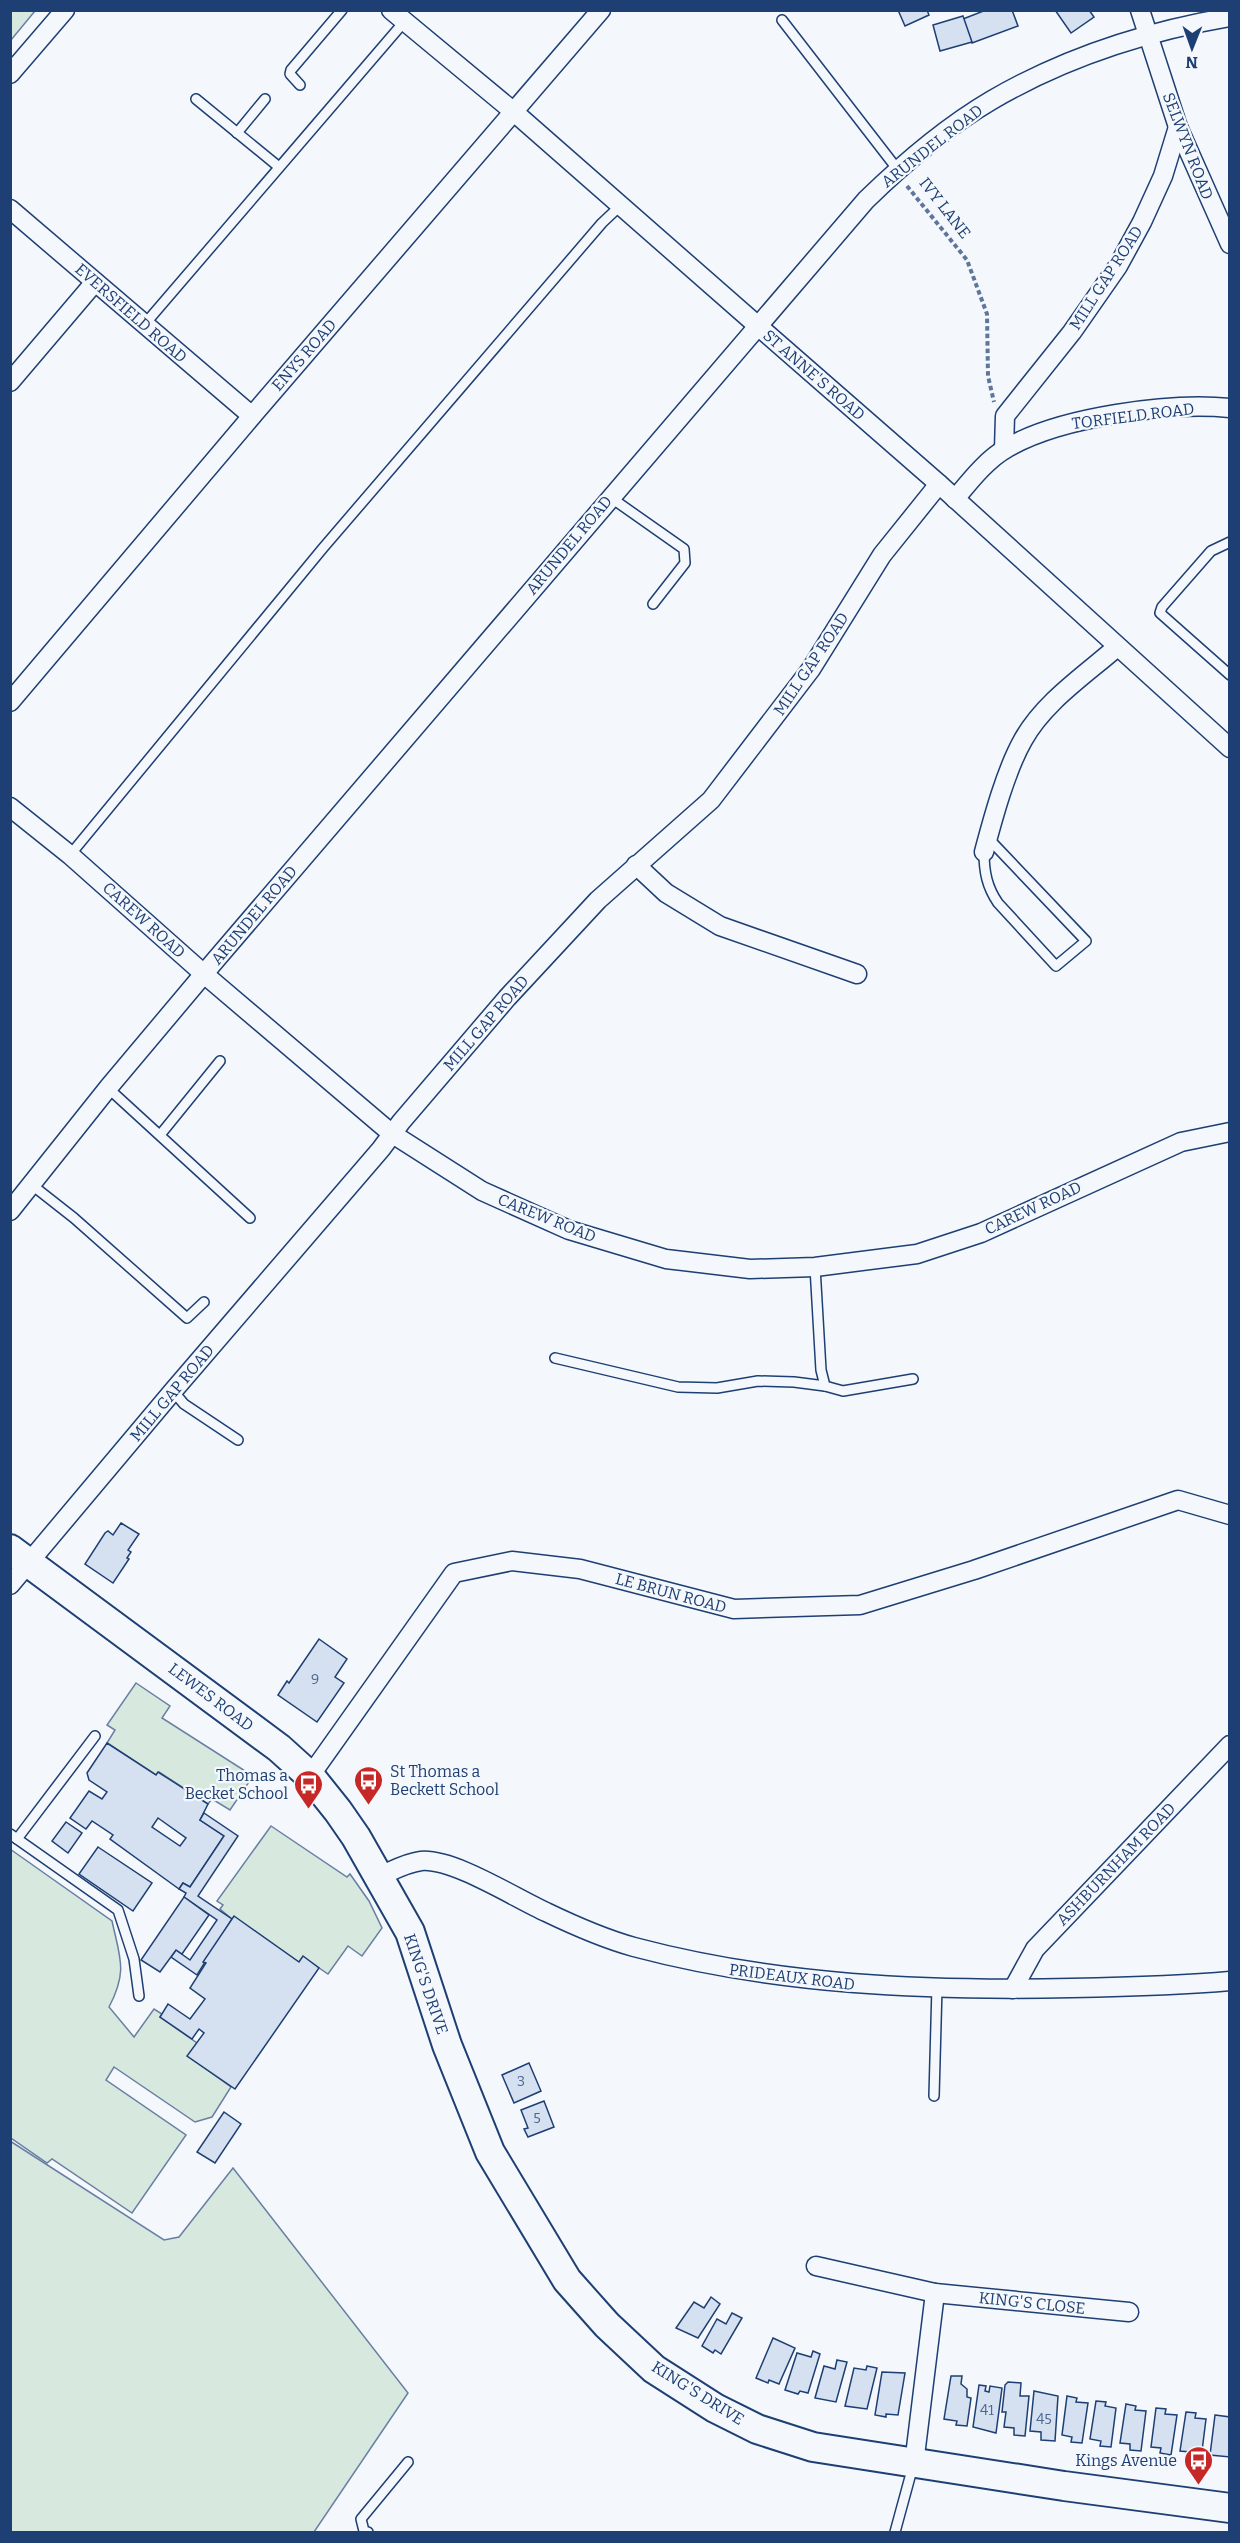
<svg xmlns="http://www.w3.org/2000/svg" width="1240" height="2543" viewBox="0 0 1240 2543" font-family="Bitter,serif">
	<rect width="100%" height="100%" fill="#f4f7fb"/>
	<g fill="#d7e8df" stroke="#687fa3" stroke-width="1.5">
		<polygon points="11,10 35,11 11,40 10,11"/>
		<polygon points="136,1683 170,1706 162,1718 253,1776 230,1810 212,1799 208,1804 159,1772 156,1775 107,1743 115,1730 107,1725"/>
		<polygon points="271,1826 347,1877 350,1874 369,1901 382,1928 362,1956 348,1946 328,1974 303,1957 299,1962 234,1917 232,1919 220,1909 223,1905 217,1901"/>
		<path d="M 10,1849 L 112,1921 C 120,1958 128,1971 109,2007 L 134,2037 L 154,2009 L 162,2014 L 160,2017 L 197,2043 L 188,2056 L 231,2087 L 212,2117 L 195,2122 L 114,2067 L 106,2080 L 186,2135 L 132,2213 L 52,2159 L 47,2163 L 11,2138 Z"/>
		<polygon points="10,2141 164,2240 179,2237 233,2168 408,2393 314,2532 11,2532"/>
	</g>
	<g fill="#d5e0f0" stroke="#1d3f73" stroke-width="1.5" fill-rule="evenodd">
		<polygon points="898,10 927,10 929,15 905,26"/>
		<polygon points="986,10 1012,10 1018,26 972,43 963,19"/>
		<polygon points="1055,10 1089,10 1094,17 1071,33"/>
		<polygon points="963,16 972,42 940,51 933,25"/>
		<polygon points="121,1523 139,1534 128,1550 131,1552 127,1558 129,1559 113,1583 85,1564 105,1533 108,1531 113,1535"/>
		<polygon points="319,1639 347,1659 335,1677 344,1683 317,1722 278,1695 287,1681 289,1683"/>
		<path d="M 107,1743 L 156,1775 L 158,1772 L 208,1804 L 200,1820 L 224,1836 L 190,1887 L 183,1883 L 179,1889 L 110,1839 L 113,1835 L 92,1821 L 86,1829 L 70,1818 L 89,1791 L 102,1799 L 107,1792 L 89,1780 L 87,1773 ZM 158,1818 L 186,1838 L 180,1846 L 152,1827 Z"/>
		<polygon points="204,1813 238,1836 198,1896 232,1919 197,1975 171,1957 176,1950 190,1960 217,1920 184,1897 186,1893 179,1889 183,1883 190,1887 224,1836 200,1820"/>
		<polygon points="66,1822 82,1833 68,1853 52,1841"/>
		<polygon points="98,1847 152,1883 133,1911 79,1874"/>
		<polygon points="184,1897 209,1915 182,1954 176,1950 160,1972 141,1960"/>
		<polygon points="234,1916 299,1962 303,1956 319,1968 235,2089 187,2056 204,2033 199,2029 192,2039 160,2017 168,2004 190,2019 205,1999 190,1988 206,1963 203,1962"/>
		<polygon points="529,2063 541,2091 514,2103 502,2075"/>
		<polygon points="544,2101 554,2127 528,2137 524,2129 528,2128 521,2110"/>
		<polygon points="224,2112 241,2124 215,2163 197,2152"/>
		<polygon points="711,2297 720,2304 698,2338 676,2328 694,2302 704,2308"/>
		<polygon points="732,2313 742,2318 721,2354 715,2350 713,2353 702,2346 717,2319 726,2324"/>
		<polygon points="773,2338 795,2348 779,2384 769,2380 768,2383 756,2378"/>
		<polygon points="813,2351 820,2354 808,2393 800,2391 798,2394 785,2390 797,2353 811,2357"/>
		<polygon points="837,2360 847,2362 836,2402 815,2398 824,2366 835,2369"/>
		<polygon points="867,2366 877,2368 867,2409 845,2406 854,2368 866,2370"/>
		<polygon points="882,2372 905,2373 898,2415 886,2414 886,2417 875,2415"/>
		<polygon points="951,2376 962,2376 961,2384 967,2389 967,2397 971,2398 967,2426 956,2425 957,2421 944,2419"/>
		<polygon points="1008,2382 1021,2383 1020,2396 1029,2396 1025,2436 1014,2435 1014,2428 1004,2427 1006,2412 1002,2412 1005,2385"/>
		<polygon points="979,2385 986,2386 985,2391 989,2392 990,2386 1002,2388 996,2433 973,2427"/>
		<polygon points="1034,2391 1058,2396 1055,2441 1041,2440 1041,2432 1030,2431"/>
		<polygon points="1067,2396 1077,2398 1076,2402 1088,2403 1082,2443 1071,2442 1072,2437 1062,2435"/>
		<polygon points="1096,2401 1106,2402 1105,2406 1116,2408 1111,2447 1100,2446 1101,2441 1090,2439"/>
		<polygon points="1126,2404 1136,2406 1135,2410 1146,2411 1141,2451 1130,2450 1130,2444 1120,2443"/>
		<polygon points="1156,2408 1166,2409 1165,2414 1177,2415 1171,2455 1160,2453 1161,2448 1151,2447"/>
		<polygon points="1186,2412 1196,2413 1195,2418 1206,2419 1201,2459 1190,2458 1190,2452 1180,2451"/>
		<polygon points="1215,2415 1230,2417 1230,2457 1210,2455"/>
	</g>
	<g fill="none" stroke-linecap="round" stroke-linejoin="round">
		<defs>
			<g id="lane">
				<polyline points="782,20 898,170"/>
				<polyline points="300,85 290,74 291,70 342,10"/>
				<polyline points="196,99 279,167"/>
				<polyline points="237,133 265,99"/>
				<polyline points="144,325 404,22"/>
				<polyline points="610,497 684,549 685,563 653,604"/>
				<polyline points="1230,542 1211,551 1162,607 1160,613 1230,675"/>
				<path d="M 984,852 C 984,872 987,887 998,903 L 1056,966 L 1086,941 L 988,838"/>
				<polyline points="70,855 323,548 602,223 620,206"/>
				<polyline points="108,1088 250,1218"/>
				<polyline points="160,1135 220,1061"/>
				<polyline points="32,1185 74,1218 187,1318 204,1302"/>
				<polyline points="815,1267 821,1370 825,1386 843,1391 913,1379"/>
				<polyline points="555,1358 678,1387 717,1388 758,1381 794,1382 825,1386"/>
				<polyline points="173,1391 184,1404 238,1440"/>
				<polyline points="10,1834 118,1910 134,1959 139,1996"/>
				<polyline points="17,1839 95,1736"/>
				<polyline points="934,2096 937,1987"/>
				<polyline points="368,2532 364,2531 361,2519 408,2462"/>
				<polyline points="895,2532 913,2466"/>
			</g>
			<g id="street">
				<polyline points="391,10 514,112 758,326 939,484 1230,748"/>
				<polyline points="1140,10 1178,127 1230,244"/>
				<polyline points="10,74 65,10"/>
				<polyline points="10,209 252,416"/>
				<polyline points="10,382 95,282"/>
				<polyline points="1004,449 1005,416 1072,332 1118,266 1142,222 1163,176 1178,127"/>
				<path d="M 955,499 C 970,481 987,459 1007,448 C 1060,417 1169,402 1230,408"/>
				<polyline points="10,702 252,416 601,10"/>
				<polyline points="10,807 70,855 204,974 391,1133 482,1191 569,1230 666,1259 750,1269 815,1267 917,1254 981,1233 1181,1142 1230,1132"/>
				<path d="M 984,852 C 993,818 1006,770 1023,740 C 1044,702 1085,675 1117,647"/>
				<polyline points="636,865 666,893 720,926 857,974"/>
				<path d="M 10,1211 L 108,1088 L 213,963 L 866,200 C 904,163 946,127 992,100 C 1064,58 1148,31 1230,17"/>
				<polyline points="10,1585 173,1391 381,1149 401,1122 507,998 598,900 711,800 811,669 882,555 939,484"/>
				<polyline points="310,1776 454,1573 512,1561 580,1569 734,1609 860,1605 974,1570 1178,1500 1230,1515"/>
				<path d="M 378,1877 C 392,1871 405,1863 421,1861 C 453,1858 515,1898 546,1912 C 573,1925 605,1939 634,1947 C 777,1985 924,1991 1071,1988 C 1124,1987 1177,1986 1230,1981"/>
				<polyline points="1013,1989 1035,1949 1230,1745"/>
				<polyline points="816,2266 935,2293 1129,2312"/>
				<polyline points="914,2464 935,2293"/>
			</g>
			<polyline id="primary" points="10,1549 279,1748 310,1776 338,1811 356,1837 410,1932 447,2045 490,2152 567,2280 607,2325 654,2369 715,2408 757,2429 813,2447 1064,2486 1230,2508"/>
		</defs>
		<use href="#lane" stroke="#1d3f73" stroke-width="12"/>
		<use href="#street" stroke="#1d3f73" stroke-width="21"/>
		<use href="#primary" stroke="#1d3f73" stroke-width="32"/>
		<polyline stroke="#5e769c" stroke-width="4" stroke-dasharray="4.5 3" stroke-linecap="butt" points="907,186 967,260 987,314 988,376 994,402"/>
		<use href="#lane" stroke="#f4f7fb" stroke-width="9"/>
		<use href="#street" stroke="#f4f7fb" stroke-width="18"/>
		<use href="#primary" stroke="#f4f7fb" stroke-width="28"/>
	</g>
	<defs>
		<symbol id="bus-pin" viewBox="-11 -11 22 30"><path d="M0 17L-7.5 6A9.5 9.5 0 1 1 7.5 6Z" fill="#c62828" stroke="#f4f7fb"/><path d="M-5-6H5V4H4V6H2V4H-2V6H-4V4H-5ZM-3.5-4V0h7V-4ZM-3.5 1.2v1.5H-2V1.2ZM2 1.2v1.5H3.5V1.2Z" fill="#fff"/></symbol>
	</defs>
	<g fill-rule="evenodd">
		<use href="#bus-pin" x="352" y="1764" width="33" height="45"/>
		<use href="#bus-pin" x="292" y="1768" width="33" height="45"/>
		<use href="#bus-pin" x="1182" y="2444" width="33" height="45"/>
	</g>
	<g text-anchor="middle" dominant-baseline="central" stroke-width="4.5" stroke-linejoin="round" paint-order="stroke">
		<g font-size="14" fill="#4b6792">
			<text x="315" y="1679">9</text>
			<text x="521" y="2081">3</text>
			<text x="537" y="2118">5</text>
			<text x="987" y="2410">41</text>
			<text x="1044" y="2419">45</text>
		</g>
		<g font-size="16" fill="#1d3f73" stroke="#f4f7fb">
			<text transform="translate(932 146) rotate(-38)">ARUNDEL ROAD</text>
			<text transform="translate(1188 146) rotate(69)">SELWYN ROAD</text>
			<text transform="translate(945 208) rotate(52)">IVY LANE</text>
			<text transform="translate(1106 278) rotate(-57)">MILL GAP ROAD</text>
			<text transform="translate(131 313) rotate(41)">EVERSFIELD ROAD</text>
			<text transform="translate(304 355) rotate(-49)">ENYS ROAD</text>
			<text transform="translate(814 375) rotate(41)">ST ANNE'S ROAD</text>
			<text transform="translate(1133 416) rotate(-7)">TORFIELD ROAD</text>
			<text transform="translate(569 545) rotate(-50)">ARUNDEL ROAD</text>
			<text transform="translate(811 664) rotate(-56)">MILL GAP ROAD</text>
			<text transform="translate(254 915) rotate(-50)">ARUNDEL ROAD</text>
			<text transform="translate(144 920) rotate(42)">CAREW ROAD</text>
			<text transform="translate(486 1023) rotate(-49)">MILL GAP ROAD</text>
			<text transform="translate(1033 1208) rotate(-25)">CAREW ROAD</text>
			<text transform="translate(547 1218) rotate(22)">CAREW ROAD</text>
			<text transform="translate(172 1393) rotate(-50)">MILL GAP ROAD</text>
			<text transform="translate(671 1593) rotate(15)">LE BRUN ROAD</text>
			<text transform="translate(211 1697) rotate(37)">LEWES ROAD</text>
			<text transform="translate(1116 1864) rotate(-46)">ASHBURNHAM ROAD</text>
			<text transform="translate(792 1977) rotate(7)">PRIDEAUX ROAD</text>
			<text transform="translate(426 1984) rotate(71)">KING'S DRIVE</text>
			<text transform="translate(1032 2303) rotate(6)">KING'S CLOSE</text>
			<text transform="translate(698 2393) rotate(32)">KING'S DRIVE</text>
		</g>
		<g font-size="16" fill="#1d3f73" stroke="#f4f7fb" text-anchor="end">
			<text x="390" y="1771" text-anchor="start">St Thomas a<tspan x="390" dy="18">Beckett School</tspan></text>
			<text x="288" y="1775">Thomas a<tspan x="288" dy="18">Becket School</tspan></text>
			<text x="1177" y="2460">Kings Avenue</text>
		</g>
	</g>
	<rect width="1240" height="2543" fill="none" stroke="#1d3f73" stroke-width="24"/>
	<g transform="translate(1192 48) rotate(181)" stroke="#f4f7fb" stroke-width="4.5" paint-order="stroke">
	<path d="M0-4.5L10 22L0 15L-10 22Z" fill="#1d3f73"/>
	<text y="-9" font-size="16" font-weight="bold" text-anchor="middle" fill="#1d3f73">N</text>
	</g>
</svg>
